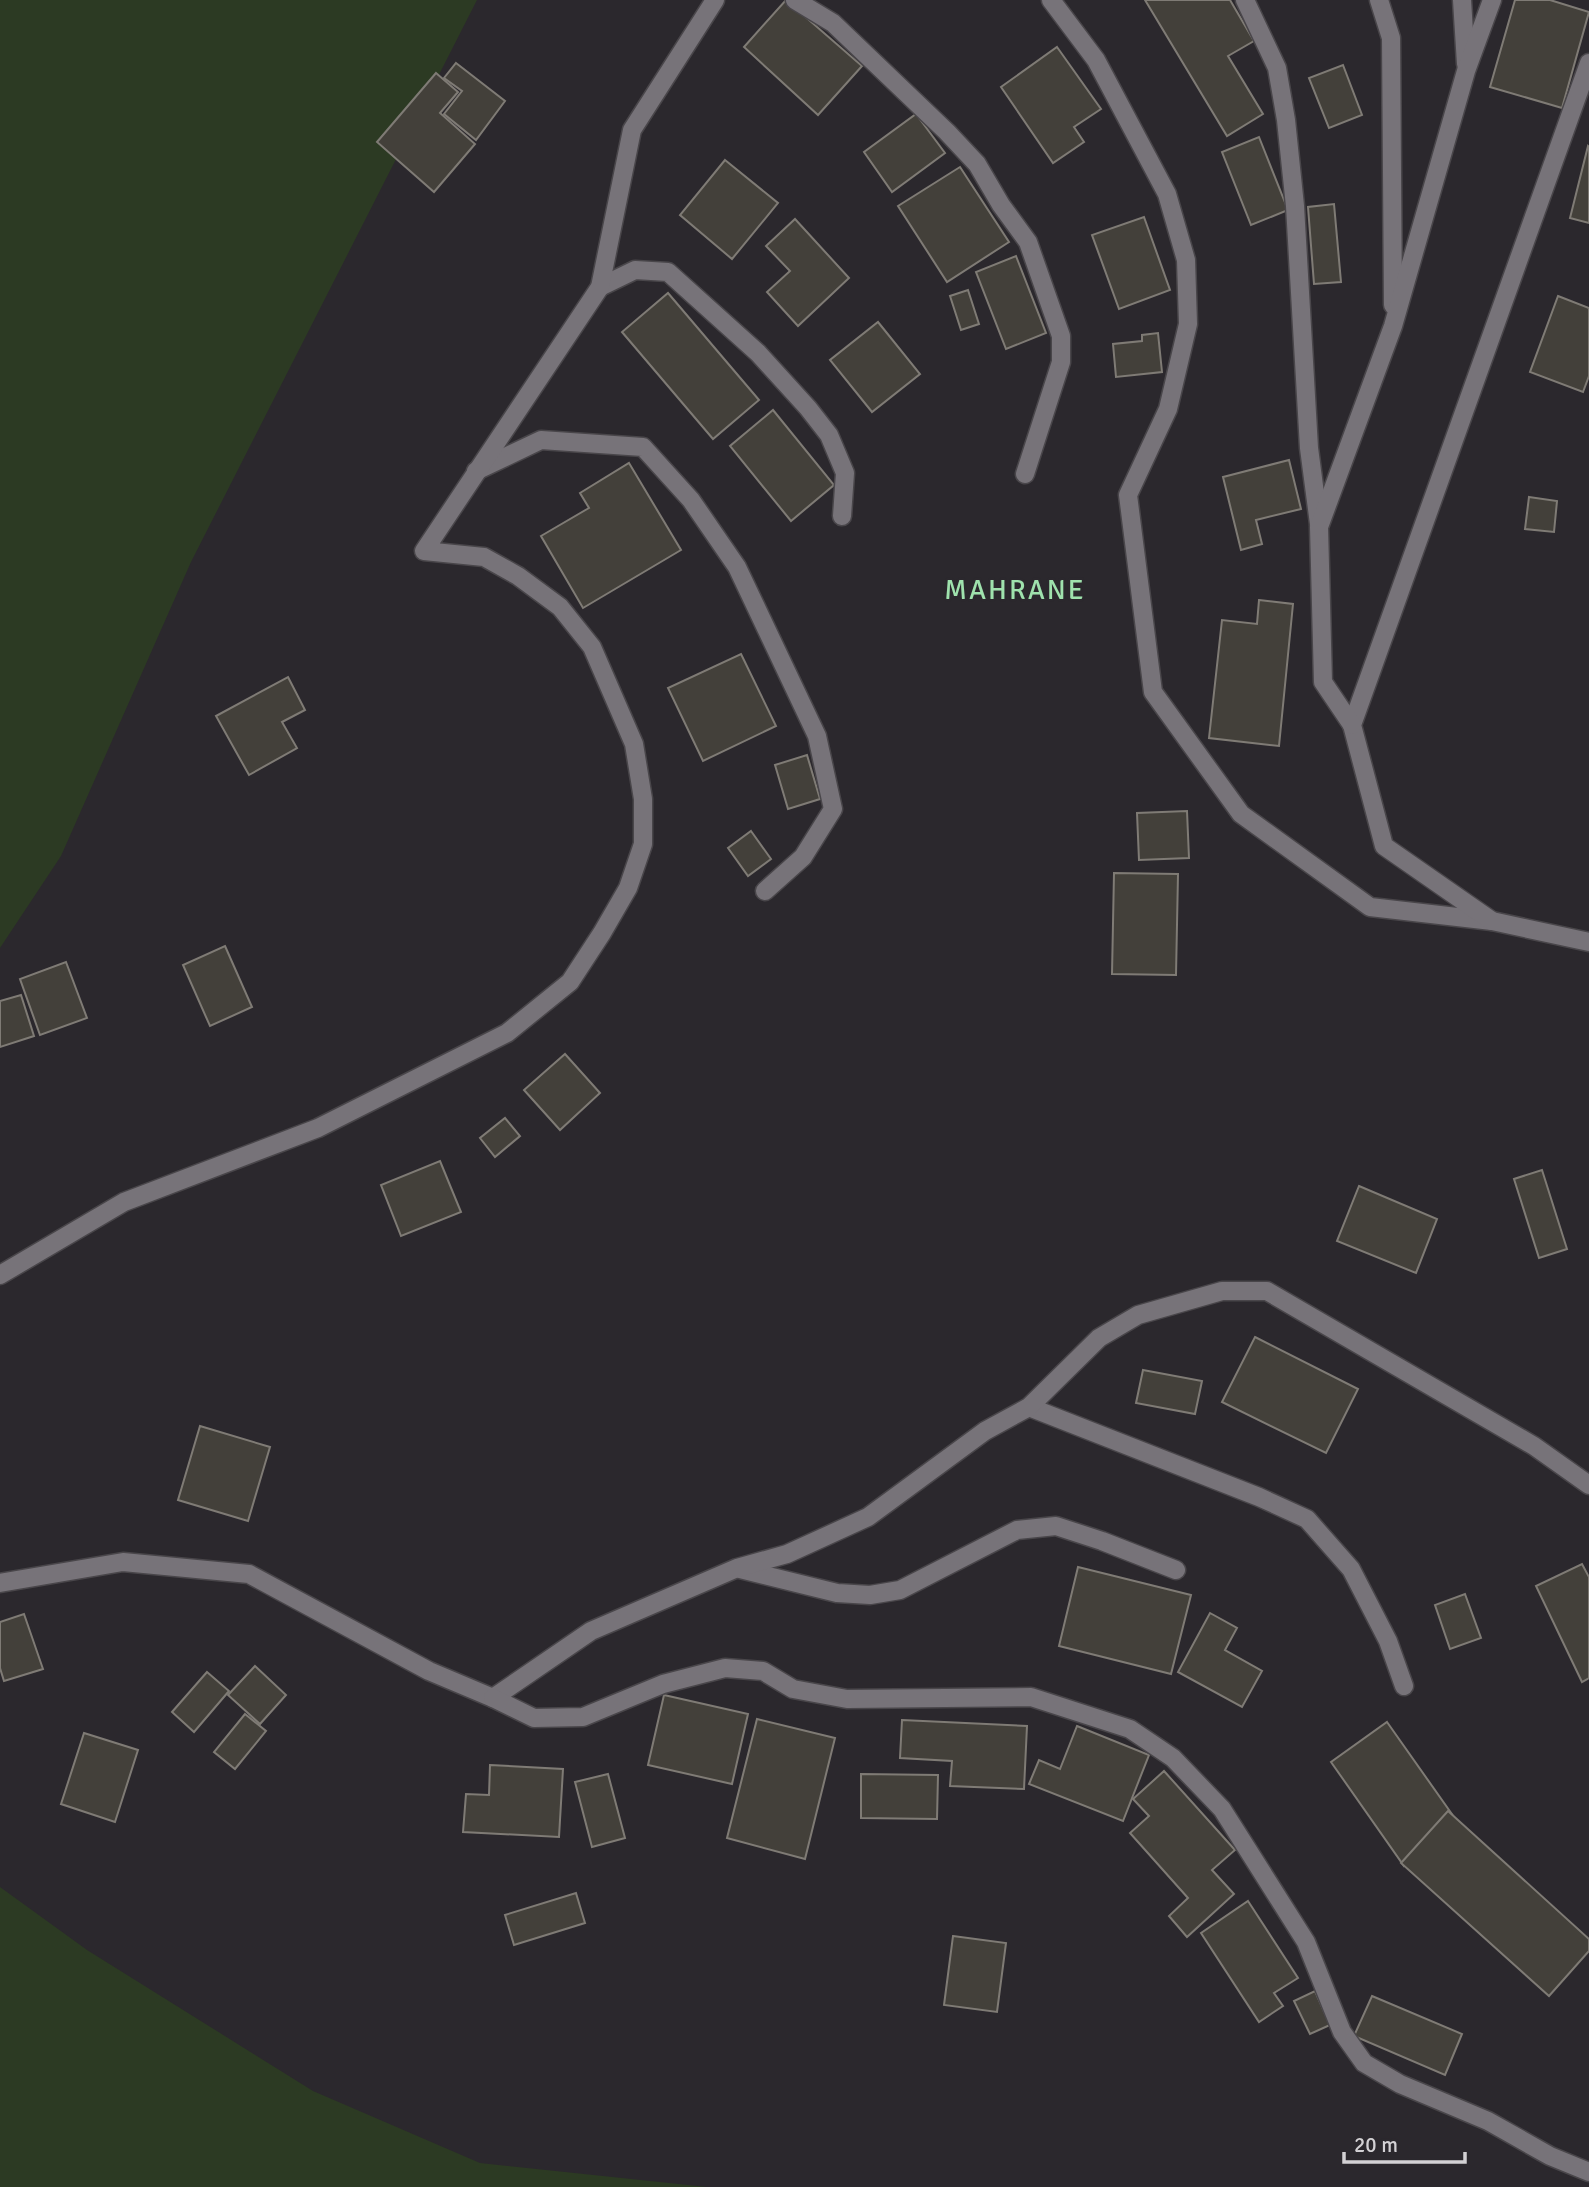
<svg xmlns="http://www.w3.org/2000/svg" width="1589" height="2187" viewBox="0 0 1589 2187" font-family="Signika,sans-serif">
	<rect width="100%" height="100%" fill="#2b282d"/>
	<g fill="#2c3a23">
		<polygon points="0,0 477,0 191,562 61,856 0,948"/>
		<polygon points="0,1887 87,1950 313,2091 480,2163 707,2187 0,2187"/>
	</g>
	<g fill="#43403a" stroke="#7f7b75" stroke-width="2">
		<polygon points="786,0 862,66 818,115 744,47"/>
		<polygon points="1145,0 1230,0 1254,41 1228,56 1263,114 1227,136"/>
		<polygon points="1515,0 1550,0 1589,12 1562,108 1490,87"/>
		<polygon points="1057,47 1101,109 1074,127 1084,142 1053,163 1001,87"/>
		<polygon points="456,63 505,101 476,140 444,114 462,91 444,78"/>
		<polygon points="1343,65 1362,115 1329,128 1309,78"/>
		<polygon points="436,73 458,92 440,113 475,144 434,192 377,142"/>
		<polygon points="916,114 945,153 892,192 864,152"/>
		<polygon points="1259,137 1288,210 1251,225 1222,152"/>
		<polygon points="1588,146 1589,147 1589,223 1570,218"/>
		<polygon points="725,160 778,203 732,259 680,215"/>
		<polygon points="960,167 1009,242 947,282 898,206"/>
		<polygon points="1334,204 1341,282 1314,284 1308,207"/>
		<polygon points="1144,217 1170,290 1119,309 1092,235"/>
		<polygon points="795,219 849,278 798,326 767,292 790,271 766,246"/>
		<polygon points="1016,256 1046,333 1006,349 976,272"/>
		<polygon points="968,290 979,324 961,330 950,296"/>
		<polygon points="668,293 759,400 713,439 622,332"/>
		<polygon points="1558,296 1589,308 1589,376 1583,392 1530,372"/>
		<polygon points="878,322 920,374 872,412 830,360"/>
		<polygon points="1158,333 1162,372 1116,377 1113,344 1142,341 1142,335"/>
		<polygon points="773,410 834,485 791,521 730,446"/>
		<polygon points="1289,460 1301,509 1256,520 1262,544 1241,550 1223,477"/>
		<polygon points="629,463 681,550 583,608 541,536 589,508 580,493"/>
		<polygon points="1529,497 1557,501 1554,532 1525,529"/>
		<polygon points="1259,600 1293,604 1279,746 1209,738 1222,620 1257,624"/>
		<polygon points="741,654 776,726 703,761 668,688"/>
		<polygon points="288,677 305,710 282,722 297,748 249,775 216,716"/>
		<polygon points="807,755 820,799 788,809 775,765"/>
		<polygon points="1187,811 1189,858 1139,860 1137,813"/>
		<polygon points="751,831 771,859 748,876 728,848"/>
		<polygon points="1114,873 1178,874 1176,975 1112,974"/>
		<polygon points="225,946 252,1007 210,1026 183,965"/>
		<polygon points="66,962 87,1018 40,1035 20,979"/>
		<polygon points="21,995 34,1036 0,1047 0,1001"/>
		<polygon points="565,1054 600,1093 560,1130 524,1090"/>
		<polygon points="505,1118 520,1136 495,1157 480,1138"/>
		<polygon points="440,1161 461,1212 401,1236 381,1185"/>
		<polygon points="1542,1170 1567,1249 1539,1258 1514,1179"/>
		<polygon points="1359,1186 1437,1219 1416,1273 1337,1241"/>
		<polygon points="1255,1337 1358,1389 1326,1453 1222,1402"/>
		<polygon points="1143,1370 1202,1381 1195,1414 1136,1403"/>
		<polygon points="200,1426 270,1447 248,1521 178,1500"/>
		<polygon points="1582,1564 1589,1577 1589,1678 1582,1682 1536,1586"/>
		<polygon points="1078,1567 1191,1595 1171,1674 1059,1646"/>
		<polygon points="1465,1594 1481,1638 1450,1649 1435,1605"/>
		<polygon points="1210,1613 1237,1628 1225,1650 1262,1671 1242,1707 1178,1672"/>
		<polygon points="24,1614 43,1669 4,1681 0,1668 0,1622"/>
		<polygon points="255,1666 286,1695 260,1724 228,1695"/>
		<polygon points="207,1672 229,1691 194,1732 172,1712"/>
		<polygon points="664,1695 748,1714 732,1784 648,1765"/>
		<polygon points="245,1714 266,1731 235,1769 214,1752"/>
		<polygon points="757,1719 835,1738 805,1859 727,1838"/>
		<polygon points="902,1720 1027,1726 1024,1789 950,1786 952,1761 900,1758"/>
		<polygon points="1387,1722 1461,1827 1404,1866 1331,1762"/>
		<polygon points="1077,1726 1149,1755 1123,1821 1029,1784 1039,1760 1060,1769"/>
		<polygon points="84,1733 138,1750 115,1822 61,1804"/>
		<polygon points="490,1765 563,1769 559,1837 463,1832 466,1794 489,1795"/>
		<polygon points="1164,1771 1235,1850 1212,1870 1234,1894 1187,1937 1169,1916 1188,1898 1130,1833 1149,1816 1133,1799"/>
		<polygon points="608,1774 625,1838 592,1847 575,1782"/>
		<polygon points="861,1774 938,1775 937,1819 861,1818"/>
		<polygon points="1448,1811 1589,1939 1589,1951 1549,1996 1401,1863"/>
		<polygon points="576,1893 585,1923 514,1945 505,1915"/>
		<polygon points="1248,1901 1298,1978 1274,1993 1283,2006 1259,2022 1201,1933"/>
		<polygon points="953,1936 1006,1943 997,2012 944,2005"/>
		<polygon points="1315,1991 1330,2025 1310,2034 1294,2001"/>
		<polygon points="1372,1996 1462,2034 1445,2075 1354,2036"/>
	</g>
	<g fill="none" stroke-linecap="round" stroke-linejoin="round">
		<defs>
			<g id="minor">
				<polyline points="795,0 833,23 947,132 977,164 1001,205 1028,242 1061,336 1061,362 1025,474"/>
				<polyline points="1051,0 1096,60 1167,194 1186,260 1188,324 1168,409 1128,495 1153,692 1241,814 1370,907 1492,921"/>
				<polyline points="1245,0 1277,68 1286,120 1295,206 1309,448 1319,524"/>
				<polyline points="1379,0 1391,38 1393,305"/>
				<polyline points="1462,0 1466,64"/>
				<polyline points="1589,63 1352,725 1384,846 1492,921 1589,942"/>
				<polyline points="600,287 635,270 668,272 758,353 808,408 829,435 845,473 842,516"/>
				<polyline points="476,471 541,440 643,447 691,500 737,567 817,736 833,809 803,857 765,891"/>
				<polyline points="1352,725 1323,682 1319,527 1393,326 1466,71 1492,0"/>
				<polyline points="0,1275 124,1202 318,1128 507,1033 570,982 602,933 628,888 643,844 643,799 634,744 592,647 560,607 518,576 484,557 424,551 600,287 632,130 715,0"/>
				<polyline points="1029,1407 1259,1497 1307,1519 1351,1569 1388,1641 1404,1686"/>
				<polyline points="740,1569 837,1593 870,1595 900,1590 1017,1530 1056,1526 1102,1541 1176,1570"/>
				<polyline points="0,1583 123,1562 249,1574 429,1671 493,1698 591,1631 737,1568 787,1554 868,1517 985,1431 1029,1407 1099,1338 1138,1315 1222,1291 1267,1291 1534,1446 1589,1485"/>
				<polyline points="493,1698 534,1718 583,1717 663,1684 725,1668 763,1671 793,1689 847,1699 1031,1697 1130,1729 1173,1758 1222,1809 1306,1942 1342,2032 1364,2063 1400,2084 1488,2121 1550,2156 1589,2172"/>
			</g>
		</defs>
		<use href="#minor" stroke="#49464a" stroke-width="21"/>
		<use href="#minor" stroke="#777379" stroke-width="18"/>
	</g>
	<g text-anchor="middle" dominant-baseline="central" stroke-width="5" stroke-linejoin="round" paint-order="stroke">
		<g font-size="28" letter-spacing="2" fill="#9fe2ad" stroke="#2b282d">
			<text x="1015" y="590">MAHRANE</text>
		</g>
	</g>
	<path d="M1344 2152v10h121v-10" fill="none" stroke="#d3d1d4" stroke-width="3.5"/>
	<text x="1354" y="2152" font-size="21" fill="#d3d1d4" stroke="#2b282d" stroke-width="5" paint-order="stroke">20 m</text>
</svg>
